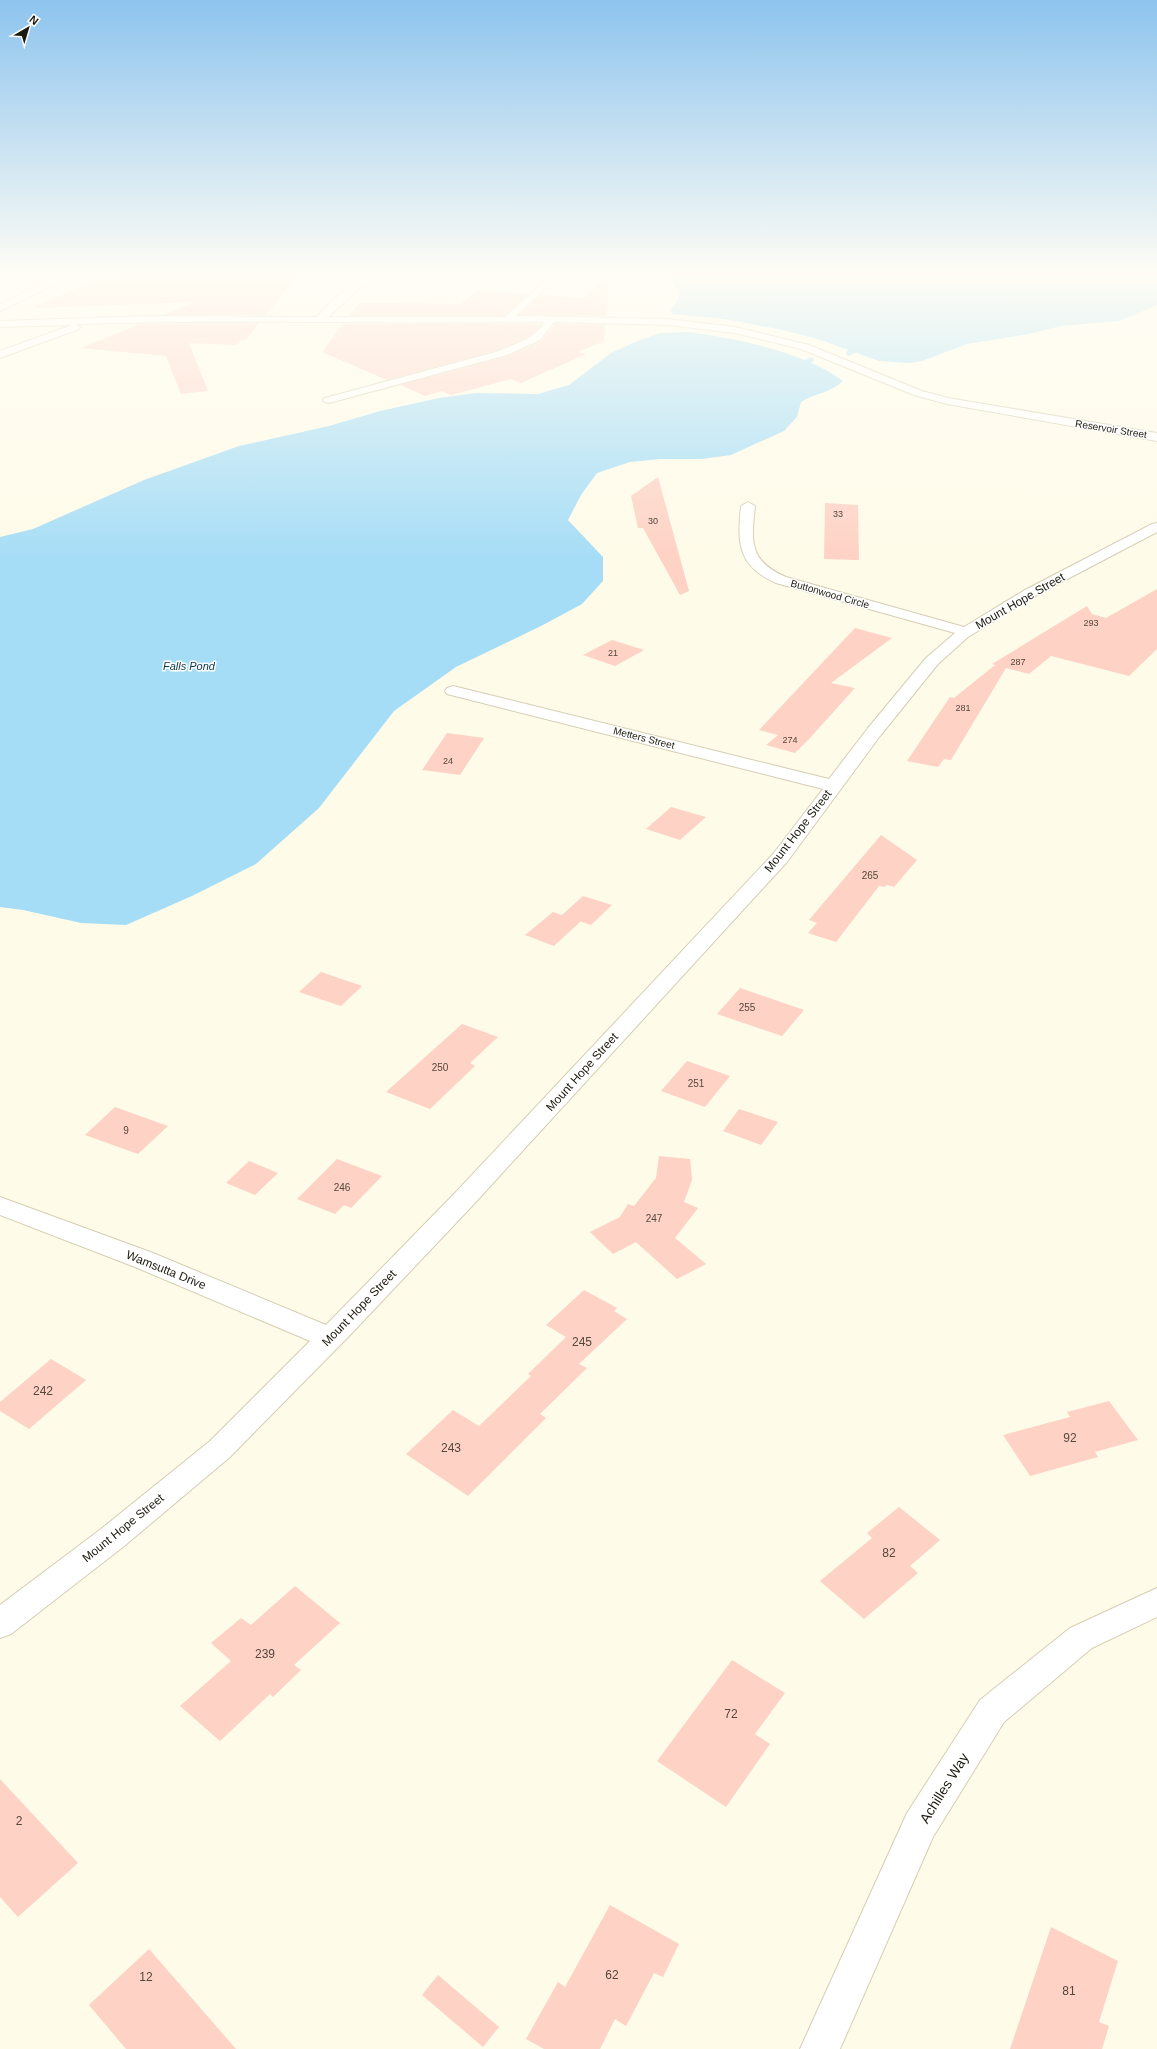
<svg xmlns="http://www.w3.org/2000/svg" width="1157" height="2049" viewBox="0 0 1157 2049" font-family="Helvetica,sans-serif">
	<rect width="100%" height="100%" fill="#fffbe9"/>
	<g fill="#a6ddf6">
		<path d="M 670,273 L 1157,273 L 1157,305 L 1119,321 L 1061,326 L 1029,334 L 967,344 L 922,361 L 910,363 L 879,361 L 818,339 L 778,329 L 724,319 L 673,314 L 670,310 C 690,288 670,290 670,273 Z"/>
		<path d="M 688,332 C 736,338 805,352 843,381 C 831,393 815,393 801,402 L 797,417 L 784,431 L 731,455 L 702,459 L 660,459 L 630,462 L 597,473 L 581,495 L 568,520 L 603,557 L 603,581 L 582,604 L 543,625 L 456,667 L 394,711 L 319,808 L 256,864 L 192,896 L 126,925 L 81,923 L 23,910 L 0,907 L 0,537 L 33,529 L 144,480 L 239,446 L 329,426 L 380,411 L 439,398 L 476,393 L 538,394 L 569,385 L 611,353 L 635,342 L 660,333 Z"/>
	</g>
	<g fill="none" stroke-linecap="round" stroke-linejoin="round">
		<g stroke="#a6ddf6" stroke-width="5">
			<polyline points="849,353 865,346"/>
			<polyline points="795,366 811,360"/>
		</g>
	</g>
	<g fill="#fed2c5">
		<polygon points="131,273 300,273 266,315 163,315 195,302 36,308 36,306 102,278 113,279"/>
		<polygon points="609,274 606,316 520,315 541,295 583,298"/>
		<polygon points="478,290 528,294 504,316 349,316 359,303 461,304"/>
		<polygon points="259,323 246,340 241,340 235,345 189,343 208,391 181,394 166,356 81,348 140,324"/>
		<polygon points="343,324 541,324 537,330 526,338 499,350 387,380 322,352"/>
		<polygon points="555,324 605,325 604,341 578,352 586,354 521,383 511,379 451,395 442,391 425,396 400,385 508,356 541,341"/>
		<polygon points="658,477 689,591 680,595 643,528 638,528 631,496"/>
		<polygon points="825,503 858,505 859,560 824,559"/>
		<polygon points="1157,589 1157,649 1129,676 1051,656 1029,674 1006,668 951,760 944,759 938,767 907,761 950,697 954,698 995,665 992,664 1087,606 1092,614 1106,618"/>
		<polygon points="855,628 892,638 831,683 855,688 810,738 795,753 766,745 778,735 759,730"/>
		<polygon points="612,640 644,650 615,666 583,655"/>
		<polygon points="447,733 484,738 460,775 422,770"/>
		<polygon points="671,807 706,817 680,840 646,829"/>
		<polygon points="881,835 917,860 894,887 887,885 884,887 879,886 836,942 808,933 817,923 809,920"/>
		<polygon points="583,896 612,905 591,925 565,916 581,921 554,946 525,935 553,912 562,915"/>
		<polygon points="321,972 362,986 341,1006 299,992"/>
		<polygon points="740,988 804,1010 782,1036 717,1014"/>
		<polygon points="462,1024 498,1037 470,1063 475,1066 430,1109 386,1092"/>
		<polygon points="687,1061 730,1076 705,1107 661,1091"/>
		<polygon points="115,1107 168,1126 138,1154 85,1135"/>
		<polygon points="739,1109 778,1122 761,1145 723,1131"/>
		<polygon points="659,1156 690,1159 692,1180 684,1202 698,1208 675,1238 706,1264 677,1279 636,1242 613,1254 590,1232 620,1217 628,1204 634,1206 656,1178"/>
		<polygon points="337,1159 382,1176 351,1208 344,1205 335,1214 297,1199"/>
		<polygon points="249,1161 278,1173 255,1195 226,1183"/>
		<polygon points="584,1290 617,1308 614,1311 627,1319 579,1364 587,1368 540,1414 546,1418 468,1496 406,1454 453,1410 479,1426 531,1376 528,1374 566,1337 546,1325"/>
		<polygon points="51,1359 86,1380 29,1429 0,1411 0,1402"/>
		<polygon points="1109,1401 1138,1440 1095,1452 1098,1457 1030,1476 1003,1435 1070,1417 1067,1412"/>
		<polygon points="899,1507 940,1540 910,1566 918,1573 864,1619 820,1581 872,1538 867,1533"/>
		<polygon points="295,1586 340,1623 294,1665 301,1670 273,1697 270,1694 220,1741 180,1706 231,1661 211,1643 241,1618 251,1625"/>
		<polygon points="732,1660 785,1693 755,1734 770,1744 726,1807 657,1761"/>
		<polygon points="0,1779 78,1863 18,1917 0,1897"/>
		<polygon points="610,1905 679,1944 663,1977 654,1973 626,2026 615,2019 600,2049 544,2049 526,2039 558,1982 565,1987"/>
		<polygon points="1051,1927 1118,1961 1099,2022 1109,2026 1102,2049 1010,2049"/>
		<polygon points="149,1949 236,2049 126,2049 89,2005"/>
		<polygon points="438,1975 499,2027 483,2047 422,1995"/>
	</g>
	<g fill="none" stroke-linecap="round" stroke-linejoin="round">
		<defs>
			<g id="minor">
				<polygon points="67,273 79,273 0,311 0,304 47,280"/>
				<path d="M 375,273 L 388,273 L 360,288 L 328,317 L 505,317 L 553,273 L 562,273 L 516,316 L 668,319 L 735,327 L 809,345 L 922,391 L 948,398 L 1157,433 L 1157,441 L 947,404 L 914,395 L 801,349 L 735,333 L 668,325 L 554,322 L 540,340 L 507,355 L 329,403 L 325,402 L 323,400 L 325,398 L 499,351 L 527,339 L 538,331 L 544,322 C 389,324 233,319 77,324 L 80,327 L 79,329 L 0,358 L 0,351 L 72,325 L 0,327 L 0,321 L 149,316 L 317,317 C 333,299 351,281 375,273 Z"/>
				<path d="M 748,502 L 755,506 C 751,542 749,561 786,577 L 964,627 L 1025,590 L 1152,524 L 1157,523 L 1157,532 L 1035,596 L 968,637 L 938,664 L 880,736 L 787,862 L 473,1205 L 352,1333 L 230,1457 L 123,1547 L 11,1634 L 0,1638 L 0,1605 L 101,1529 L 210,1441 L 310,1341 L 135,1267 L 0,1215 L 0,1197 L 153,1253 L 326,1325 L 455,1193 L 773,854 L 823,789 L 447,694 L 445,691 L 447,688 L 453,686 L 829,779 L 868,728 L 926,658 L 955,633 L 776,583 C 738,566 737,544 741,506 Z"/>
				<polygon points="1157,1588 1157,1617 1092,1648 1004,1722 933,1837 840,2049 800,2049 907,1813 980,1700 1070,1628"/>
			</g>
		</defs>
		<use href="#minor" stroke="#d5ceb2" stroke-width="2"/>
		<use href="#minor" fill="#fff" fill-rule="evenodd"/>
	</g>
	<linearGradient id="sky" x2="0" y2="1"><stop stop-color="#8dc4ee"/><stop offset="0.49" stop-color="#fffdf5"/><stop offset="1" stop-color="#fffdf5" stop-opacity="0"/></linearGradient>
	<rect width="1157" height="559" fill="url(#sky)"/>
	<g text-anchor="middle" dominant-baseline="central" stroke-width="3" stroke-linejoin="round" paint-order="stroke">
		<g font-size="9" fill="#54473c">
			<text x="838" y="514">33</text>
			<text x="653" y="521">30</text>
			<text x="1091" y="623">293</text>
			<text x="613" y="653">21</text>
			<text x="1018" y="662">287</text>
			<text x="963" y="708">281</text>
			<text x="790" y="740">274</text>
			<text x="448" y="761">24</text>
		</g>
		<g font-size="10" fill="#1c190f" stroke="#fff">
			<text transform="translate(1111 429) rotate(9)">Reservoir Street</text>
			<text transform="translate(830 594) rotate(16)">Buttonwood Circle</text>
			<text transform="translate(644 738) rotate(14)">Metters Street</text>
		</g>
		<g font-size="10" fill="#54473c">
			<text x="870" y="875">265</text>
			<text x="747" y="1007">255</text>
			<text x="440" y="1067">250</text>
			<text x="696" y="1083">251</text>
			<text x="126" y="1130">9</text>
			<text x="342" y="1187">246</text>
			<text x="654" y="1218">247</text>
		</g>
		<g font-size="11" font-style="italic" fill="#08394a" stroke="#fff">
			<text x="189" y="666">Falls Pond</text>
		</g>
		<g font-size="12" fill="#1c190f" stroke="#fff">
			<text transform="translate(1020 601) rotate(-30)">Mount Hope Street</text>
			<text transform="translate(798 831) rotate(-52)">Mount Hope Street</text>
			<text transform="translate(582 1072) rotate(-48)">Mount Hope Street</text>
			<text transform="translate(166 1270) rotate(22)">Wamsutta Drive</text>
			<text transform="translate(359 1308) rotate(-46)">Mount Hope Street</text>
			<text transform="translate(123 1528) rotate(-39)">Mount Hope Street</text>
		</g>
		<g font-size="12" fill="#54473c">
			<text x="582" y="1342">245</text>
			<text x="43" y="1391">242</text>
			<text x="1070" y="1438">92</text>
			<text x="451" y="1448">243</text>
			<text x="889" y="1553">82</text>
			<text x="265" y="1654">239</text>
			<text x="731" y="1714">72</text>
			<text x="19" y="1821">2</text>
			<text x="612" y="1975">62</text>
			<text x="146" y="1977">12</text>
			<text x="1069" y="1991">81</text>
		</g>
		<g font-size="14" fill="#1c190f" stroke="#fff">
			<text transform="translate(944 1788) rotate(-58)">Achilles Way</text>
		</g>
	</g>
	<g transform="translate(28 28) rotate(38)" stroke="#ffffff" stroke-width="3" paint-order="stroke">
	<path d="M0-3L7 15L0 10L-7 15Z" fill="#1c190f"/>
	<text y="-6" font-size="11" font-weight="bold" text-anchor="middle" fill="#1c190f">N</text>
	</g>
</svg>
